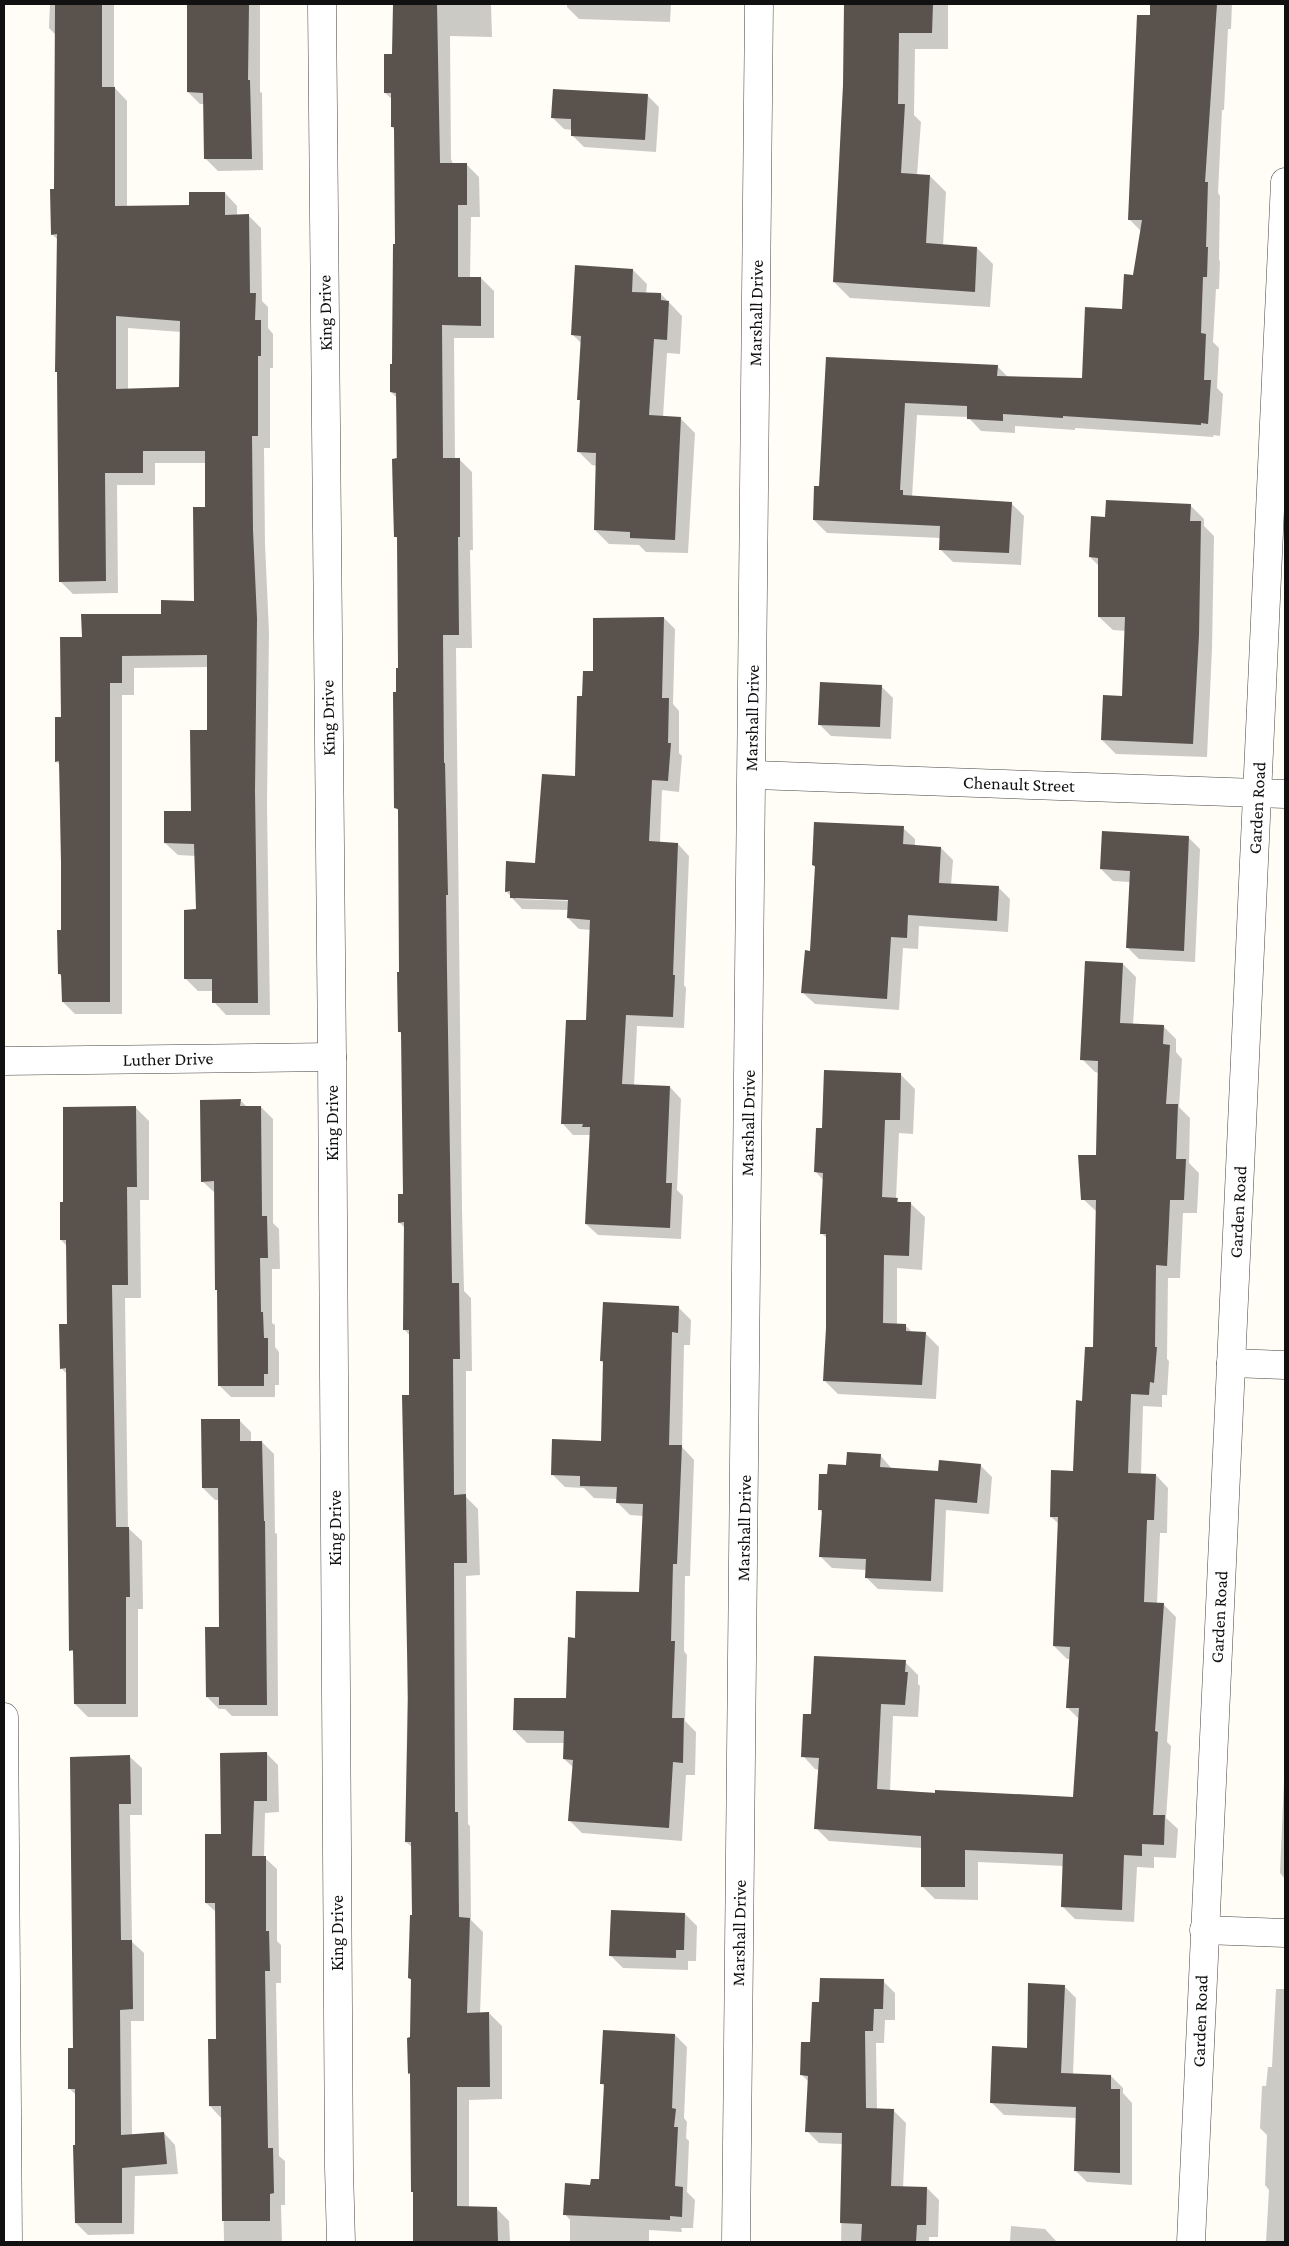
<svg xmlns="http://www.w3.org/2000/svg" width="1289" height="2246" viewBox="0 0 1289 2246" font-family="'Crimson Pro',serif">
	<rect width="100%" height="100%" fill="#fffdf5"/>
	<g fill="#0003" fill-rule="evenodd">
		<path d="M 50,4 L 114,4 L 114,87 L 127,101 L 127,207 L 190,206 L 225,193 L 237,206 L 237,216 L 249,216 L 261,228 L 262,301 L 268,307 L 268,328 L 273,334 L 273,368 L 270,368 L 270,448 L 264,448 L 265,544 L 269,632 L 267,804 L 270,1015 L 226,1015 L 214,1002 L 214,991 L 198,991 L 185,978 L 197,910 L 196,856 L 178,855 L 165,843 L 192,812 L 208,732 L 208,667 L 134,668 L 134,695 L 122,695 L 122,1014 L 75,1014 L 63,1002 L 62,977 L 59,974 L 62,932 L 60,765 L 56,761 L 62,719 L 83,638 L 162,615 L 195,603 L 206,508 L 206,463 L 155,463 L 155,485 L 117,485 L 118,593 L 73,594 L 60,581 L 59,374 L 56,371 L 58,240 L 52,234 L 55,190 L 56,35 L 49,28 ZM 128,328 L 181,332 L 180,388 L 128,390 Z"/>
		<polygon points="188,4 260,4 260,92 262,93 263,170 218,171 206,159 204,104 200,104 188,92"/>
		<polygon points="394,4 491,4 492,37 450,36 451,159 453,164 466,164 479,177 480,217 471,217 470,279 481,278 494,291 494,338 454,338 455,459 459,459 472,472 473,550 470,550 472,648 456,648 462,1209 464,1291 471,1298 472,1371 466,1371 466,1497 478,1509 480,1575 466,1576 468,1824 470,1826 471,1920 483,1932 480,2014 489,2013 502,2026 502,2099 469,2100 469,2208 496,2208 509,2221 510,2242 414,2242 411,2075 409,2073 412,2039 412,1981 409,1978 413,1916 412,1847 406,1842 410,1336 404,1329 405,1228 399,1222 404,1195 402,1034 400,1032 399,811 396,808 397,693 400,669 399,540 395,536 397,398 391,392 394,365 396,245 395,130 392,127 392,99 385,93 393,55"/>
		<polygon points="567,4 671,4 670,22 579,19 567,7"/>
		<polygon points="845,4 948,4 948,49 915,49 914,115 921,122 917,175 930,176 946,192 943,246 977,248 993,264 990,307 850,298 834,282 844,86"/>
		<polygon points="1151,4 1232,4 1231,29 1228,29 1224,110 1222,110 1218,193 1220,196 1219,260 1220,261 1219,289 1216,289 1213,342 1219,348 1217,388 1223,394 1220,436 1213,435 1214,437 1075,428 1075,430 1015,426 1015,433 981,431 968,417 917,415 912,497 1011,503 1024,516 1021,565 953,562 940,549 941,538 827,533 814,520 820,488 827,359 997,366 1008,377 1083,379 1123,310 1134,276 1142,232 1129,219"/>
		<polygon points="647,95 659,107 656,152 584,147 572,135 572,130 564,129 552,117"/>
		<polygon points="633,270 647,284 646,294 661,294 682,316 680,354 667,353 663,417 681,419 695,433 688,553 646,552 639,545 609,544 595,530 597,466 592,465 578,451 582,344 573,335"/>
		<polygon points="1190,505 1204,519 1204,526 1214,536 1212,649 1207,757 1116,754 1102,740 1123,697 1126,631 1113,630 1099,617 1099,566 1090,557 1107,518"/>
		<path d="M 664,618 L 675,629 L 673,704 L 679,711 L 679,753 L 682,756 L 679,792 L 662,790 L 660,843 L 678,844 L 689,856 L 684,985 L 686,988 L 684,1028 L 637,1026 L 634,1086 L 670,1087 L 681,1099 L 677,1190 L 683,1196 L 681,1239 L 598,1235 L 586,1224 L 591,1135 L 573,1135 L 562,1123 L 587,1022 L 591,930 L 579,929 L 568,918 L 569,910 L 522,909 L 506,891 L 536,864 L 577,777 L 584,697 L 595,672 ZM 516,897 L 575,899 L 574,901 L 516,899 Z"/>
		<polygon points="881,686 893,698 891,739 831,736 819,724"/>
		<polygon points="903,828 915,839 915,846 941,848 953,860 951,885 998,887 1010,899 1008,932 919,926 918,949 903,948 899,1010 815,1004 803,993 811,952 816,868 813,865"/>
		<polygon points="1188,837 1200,849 1195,962 1139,959 1127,947 1130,882 1113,881 1101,869"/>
		<polygon points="1123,964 1136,977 1133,1025 1163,1026 1176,1039 1176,1052 1182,1059 1179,1107 1190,1118 1189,1163 1199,1173 1197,1213 1183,1213 1180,1278 1168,1278 1167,1359 1169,1361 1167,1395 1162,1395 1162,1407 1143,1406 1141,1474 1156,1475 1168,1488 1167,1533 1160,1533 1157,1604 1163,1604 1176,1617 1167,1742 1171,1746 1166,1818 1178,1829 1176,1858 1154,1857 1154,1868 1137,1867 1134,1922 1075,1919 1062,1906 1064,1866 978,1862 978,1900 935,1899 922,1886 922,1848 829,1841 816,1828 819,1770 815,1769 803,1756 813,1715 905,1662 918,1675 918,1684 920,1686 918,1717 893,1716 890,1791 1074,1798 1079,1719 1067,1707 1070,1659 1067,1659 1054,1646 1059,1524 1051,1517 1074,1472 1083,1402 1094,1348 1097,1212 1083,1199 1097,1157 1099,1073 1095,1072 1082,1059"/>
		<polygon points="901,1075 915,1089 913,1134 899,1133 896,1199 901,1203 911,1204 925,1217 922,1270 897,1268 897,1325 906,1326 912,1332 925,1333 939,1347 936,1399 838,1394 824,1380 827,1328 828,1239 821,1233 824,1181 815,1171 823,1129"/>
		<polygon points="240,1100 247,1107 261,1107 273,1119 273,1223 279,1229 280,1269 272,1269 272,1323 275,1325 275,1347 279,1352 279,1385 275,1385 275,1397 231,1397 219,1385 218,1292 216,1289 215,1193 202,1181"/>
		<polygon points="136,1108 149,1121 149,1200 140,1200 141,1298 125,1298 128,1528 142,1541 143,1609 138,1609 138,1717 88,1717 75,1704 75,1654 71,1650 68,1375 61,1368 68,1325 68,1247 61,1240 64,1203"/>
		<polygon points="678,1307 691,1320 690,1345 684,1345 682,1447 694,1460 690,1576 685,1576 684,1651 687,1655 685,1721 696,1732 695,1775 686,1775 682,1841 582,1833 569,1820 574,1768 564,1759 565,1743 527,1743 514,1730 568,1699 576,1639 640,1594 644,1516 630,1515 617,1502 617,1499 594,1498 584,1488 565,1487 552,1474 602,1443 604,1364 601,1361"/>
		<polygon points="239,1420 251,1432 251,1442 262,1442 274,1454 275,1533 277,1534 278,1716 232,1716 225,1709 219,1709 207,1697 220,1629 220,1500 215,1500 203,1488"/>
		<polygon points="880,1455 892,1469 939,1472 980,1465 992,1477 989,1514 946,1510 943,1592 878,1589 866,1577 866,1570 832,1568 820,1556 823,1514 819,1509 828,1475"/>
		<polygon points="266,1753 278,1765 279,1812 265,1813 264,1857 277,1869 277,1941 281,1945 281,1983 276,1983 279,2156 285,2161 285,2205 281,2205 282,2242 224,2242 222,2119 210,2106 217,2040 216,1912 206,1903 222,1835"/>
		<polygon points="130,1757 142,1768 142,1815 130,1815 132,1942 144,1953 144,2021 131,2021 132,2135 164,2133 175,2145 178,2174 135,2176 134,2234 88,2235 76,2223 76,2095 69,2088 74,2049 71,1758"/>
		<polygon points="1285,1757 1285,1879 1280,1873"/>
		<polygon points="685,1914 697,1926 696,1961 688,1961 688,1970 623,1968 611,1956"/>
		<polygon points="883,1981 895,1993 895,2020 885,2020 884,2043 876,2043 877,2110 894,2111 906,2123 903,2188 927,2188 939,2200 938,2237 929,2237 929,2242 841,2242 843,2144 819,2143 807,2131 809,2082 802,2075 812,2044 820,2003"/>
		<polygon points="1064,1986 1076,1998 1073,2075 1111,2076 1123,2088 1123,2093 1132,2103 1132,2185 1087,2182 1075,2170 1077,2118 1004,2115 992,2103 1028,2049"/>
		<polygon points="1276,1989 1285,1989 1285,2242 1259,2242 1266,2242 1269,2190 1265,2185 1267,2135 1260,2128 1262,2086 1266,2086 1268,2067 1272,2067"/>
		<polygon points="675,2035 687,2047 684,2118 687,2122 686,2138 689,2141 687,2192 695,2200 693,2228 681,2228 682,2232 649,2230 649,2242 570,2242 570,2220 565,2214 592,2186 601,2180 605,2087 601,2083"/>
		<polygon points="1011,2226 1045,2229 1057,2242 1010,2242"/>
	</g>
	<g fill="#5a524d" fill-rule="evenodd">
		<path d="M 55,4 L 102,4 L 102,87 L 115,87 L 115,206 L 189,205 L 189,192 L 225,192 L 225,215 L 249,214 L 250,293 L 256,293 L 255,320 L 261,320 L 261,356 L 258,356 L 258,436 L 252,436 L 253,530 L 257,619 L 255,791 L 258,1003 L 212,1003 L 212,979 L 184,979 L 184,910 L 196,909 L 194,844 L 164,843 L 164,811 L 191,811 L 190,730 L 207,730 L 207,655 L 122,656 L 122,683 L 110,683 L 110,1002 L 62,1002 L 61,974 L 58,974 L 57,930 L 61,930 L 61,862 L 59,761 L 55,762 L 55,717 L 61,717 L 60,637 L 82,637 L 81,614 L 161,614 L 161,600 L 194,601 L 193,507 L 205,507 L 205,451 L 143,451 L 143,473 L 105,473 L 106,581 L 59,582 L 57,372 L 55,372 L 57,234 L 51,235 L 50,189 L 54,189 ZM 116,316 L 180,321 L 179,387 L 116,389 Z"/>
		<polygon points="187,4 249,4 248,80 250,80 252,159 204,159 203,93 187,92"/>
		<polygon points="393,4 437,4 440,163 467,163 467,205 458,205 458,277 481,277 481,326 442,325 443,458 460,458 460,537 458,537 459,635 443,635 444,763 445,763 448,895 446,895 447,970 452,1283 459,1283 460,1359 453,1359 454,1495 466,1494 467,1563 454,1563 455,1812 458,1812 459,1917 470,1918 467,2013 489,2012 490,2087 457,2087 457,2206 497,2207 498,2242 413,2242 413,2192 411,2192 410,2073 408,2074 407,2038 410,2037 411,1979 408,1978 410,1915 412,1915 411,1842 405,1842 408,1699 402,1395 409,1395 409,1330 403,1330 404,1222 398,1223 398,1194 403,1194 401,1032 398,1032 397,972 399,972 398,809 394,808 393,692 396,692 396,668 398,668 397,537 394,537 393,501 392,459 397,458 396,393 390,392 390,364 392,364 393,244 395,244 394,127 391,127 391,93 384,93 384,54 392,54"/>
		<polygon points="844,4 933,4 932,33 899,33 898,104 905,104 901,173 930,175 926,243 977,247 975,292 833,282 843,85"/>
		<polygon points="1150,4 1217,4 1205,182 1208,182 1206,247 1208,247 1207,277 1203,277 1201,333 1206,334 1204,380 1211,380 1208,424 1201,423 1201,425 1063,416 1063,418 1003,414 1003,421 967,419 967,406 905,403 900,490 903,490 903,495 1012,502 1009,553 939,550 940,526 813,520 814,486 819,486 826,357 998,365 997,376 1082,378 1085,307 1122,309 1124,274 1133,275 1142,220 1128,220 1137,15 1150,15"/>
		<polygon points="553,89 648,94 645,140 571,136 571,119 551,118"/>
		<polygon points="575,265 633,269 632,292 661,293 661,300 669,301 667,340 654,339 649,415 681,417 675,540 630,538 630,532 594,530 596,453 577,452 580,400 577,400 581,336 571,335"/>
		<polygon points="1106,500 1191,504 1190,521 1201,521 1199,635 1193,744 1101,740 1103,695 1122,696 1125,617 1098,617 1098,558 1089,557 1091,516 1105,517"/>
		<polygon points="664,617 662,698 669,698 668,743 671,743 668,781 652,780 649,841 678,843 673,975 675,975 673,1017 626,1015 622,1084 670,1086 666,1183 672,1183 670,1228 585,1224 590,1127 582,1127 583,1124 561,1124 566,1020 586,1020 590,920 567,918 568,900 510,898 510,891 505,892 506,861 535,863 542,774 575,776 577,696 582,696 583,671 593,671 593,618"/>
		<polygon points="820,682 882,685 880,727 818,725"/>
		<polygon points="814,822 904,826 903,844 941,847 939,883 999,886 997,921 908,915 907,938 891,937 887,999 801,993 805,950 810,951 815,866 812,865"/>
		<polygon points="1102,831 1189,836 1184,951 1126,948 1130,871 1100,869"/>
		<polygon points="1085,961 1123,963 1120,1023 1164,1025 1163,1044 1170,1045 1166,1104 1178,1104 1176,1159 1186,1159 1184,1200 1170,1200 1167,1266 1156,1265 1155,1347 1157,1347 1154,1383 1150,1382 1149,1395 1131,1394 1128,1473 1156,1474 1154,1520 1147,1520 1144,1602 1164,1603 1155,1731 1158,1732 1153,1815 1165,1815 1164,1845 1142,1844 1142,1856 1124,1855 1122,1910 1061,1907 1063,1854 965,1850 965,1887 921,1887 921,1836 814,1829 819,1758 801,1757 803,1714 811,1714 814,1656 906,1660 905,1672 908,1672 905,1705 881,1704 877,1789 935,1793 935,1790 1073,1797 1079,1708 1066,1708 1070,1647 1053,1646 1058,1517 1050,1517 1051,1470 1073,1471 1076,1400 1082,1401 1085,1347 1093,1347 1096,1200 1081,1200 1078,1155 1096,1155 1098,1061 1080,1060"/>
		<polygon points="824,1070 901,1073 900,1120 885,1120 882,1197 898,1198 897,1202 911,1202 909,1256 884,1255 883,1323 906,1324 906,1331 926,1332 922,1385 823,1381 826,1328 826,1234 820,1234 823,1173 814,1172 816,1128 822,1128"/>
		<polygon points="241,1099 240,1106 261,1106 262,1216 267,1216 268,1258 260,1258 261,1312 263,1312 264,1338 268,1338 268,1374 264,1374 264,1386 218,1386 217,1290 215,1290 214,1181 201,1182 200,1100"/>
		<polygon points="136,1106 137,1187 127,1187 128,1285 112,1285 116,1527 129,1527 130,1597 126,1597 126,1704 74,1704 73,1650 69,1651 66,1368 60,1369 59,1324 67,1324 66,1240 60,1240 60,1202 63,1202 63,1107"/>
		<polygon points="603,1302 679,1306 678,1333 672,1332 669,1445 682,1445 677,1564 673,1564 671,1641 675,1641 672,1718 684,1718 683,1763 673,1762 669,1828 568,1821 573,1760 563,1759 564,1731 513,1730 514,1698 566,1698 568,1637 575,1638 576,1591 639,1592 643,1504 616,1503 617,1487 580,1486 580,1476 551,1475 552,1439 601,1441 603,1361 600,1361"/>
		<polygon points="201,1419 240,1419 240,1441 262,1441 264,1521 265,1521 267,1705 219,1705 219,1697 206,1697 205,1627 219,1627 218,1488 202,1488"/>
		<polygon points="847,1452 881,1454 880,1467 938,1471 939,1460 981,1464 977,1503 935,1499 931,1581 865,1578 866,1559 819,1557 822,1510 818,1510 819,1474 827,1474 828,1464 846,1465"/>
		<polygon points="267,1752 267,1801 254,1801 252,1856 266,1856 266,1931 269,1931 270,1971 265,1971 268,2148 273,2148 274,2193 270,2194 270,2221 222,2221 221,2106 209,2106 208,2039 216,2039 215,1903 205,1903 205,1834 221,1834 220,1753"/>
		<polygon points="130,1755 131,1804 119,1804 121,1940 132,1940 133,2009 120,2010 121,2135 164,2132 167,2164 122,2168 122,2223 75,2223 73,2145 75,2145 75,2089 68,2089 68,2048 73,2048 70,1757"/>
		<polygon points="611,1910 685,1913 684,1950 676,1950 676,1958 609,1956"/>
		<polygon points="820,1978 884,1979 883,2009 874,2009 873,2031 865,2031 866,2108 894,2109 891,2186 927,2187 926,2225 917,2225 916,2242 861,2242 862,2224 840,2223 842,2133 805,2132 808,2076 800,2075 801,2042 810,2042 812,2002 819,2002"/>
		<polygon points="1028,1983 1065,1985 1061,2073 1111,2075 1111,2089 1120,2089 1120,2173 1074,2171 1076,2107 990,2103 992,2046 1027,2048"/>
		<polygon points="603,2030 675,2034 672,2108 676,2109 674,2127 678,2127 675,2186 683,2187 682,2217 670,2216 670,2220 563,2215 565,2183 590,2185 591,2179 599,2179 604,2084 600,2084"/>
	</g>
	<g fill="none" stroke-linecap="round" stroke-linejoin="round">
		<defs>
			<g id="minor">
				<polyline points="322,4 332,1057 339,2168 341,2242"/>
				<polyline points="752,775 1285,794"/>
				<polyline points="4,1061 332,1057"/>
				<polyline points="1231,1363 1285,1365"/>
				<polyline points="4,1717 8,2242"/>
				<polyline points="1204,1930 1285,1933"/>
				<polyline points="736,2242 759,4"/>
				<polyline points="1191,2242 1285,182"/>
			</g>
		</defs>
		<use href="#minor" stroke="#444" stroke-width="29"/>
		<use href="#minor" stroke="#fff" stroke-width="28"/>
	</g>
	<g text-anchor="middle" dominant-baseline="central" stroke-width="5" stroke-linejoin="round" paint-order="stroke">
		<g font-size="18" fill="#111" stroke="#fff">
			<text transform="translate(325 313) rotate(-91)">King Drive</text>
			<text transform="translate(756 313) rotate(-89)">Marshall Drive</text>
			<text transform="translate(328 718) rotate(-91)">King Drive</text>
			<text transform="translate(752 718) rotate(-89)">Marshall Drive</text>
			<text transform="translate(1019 784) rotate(2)">Chenault Street</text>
			<text transform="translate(1257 808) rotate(-87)">Garden Road</text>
			<text transform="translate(168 1059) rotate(-1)">Luther Drive</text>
			<text transform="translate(332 1123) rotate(-90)">King Drive</text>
			<text transform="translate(748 1123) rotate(-89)">Marshall Drive</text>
			<text transform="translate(1238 1212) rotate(-87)">Garden Road</text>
			<text transform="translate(335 1528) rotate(-90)">King Drive</text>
			<text transform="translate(744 1528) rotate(-89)">Marshall Drive</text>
			<text transform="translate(1219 1617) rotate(-87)">Garden Road</text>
			<text transform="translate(337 1933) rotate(-90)">King Drive</text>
			<text transform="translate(739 1933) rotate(-89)">Marshall Drive</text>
			<text transform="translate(1200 2021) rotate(-88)">Garden Road</text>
		</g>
	</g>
	<rect width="1289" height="2246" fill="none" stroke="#111111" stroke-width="10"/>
</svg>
